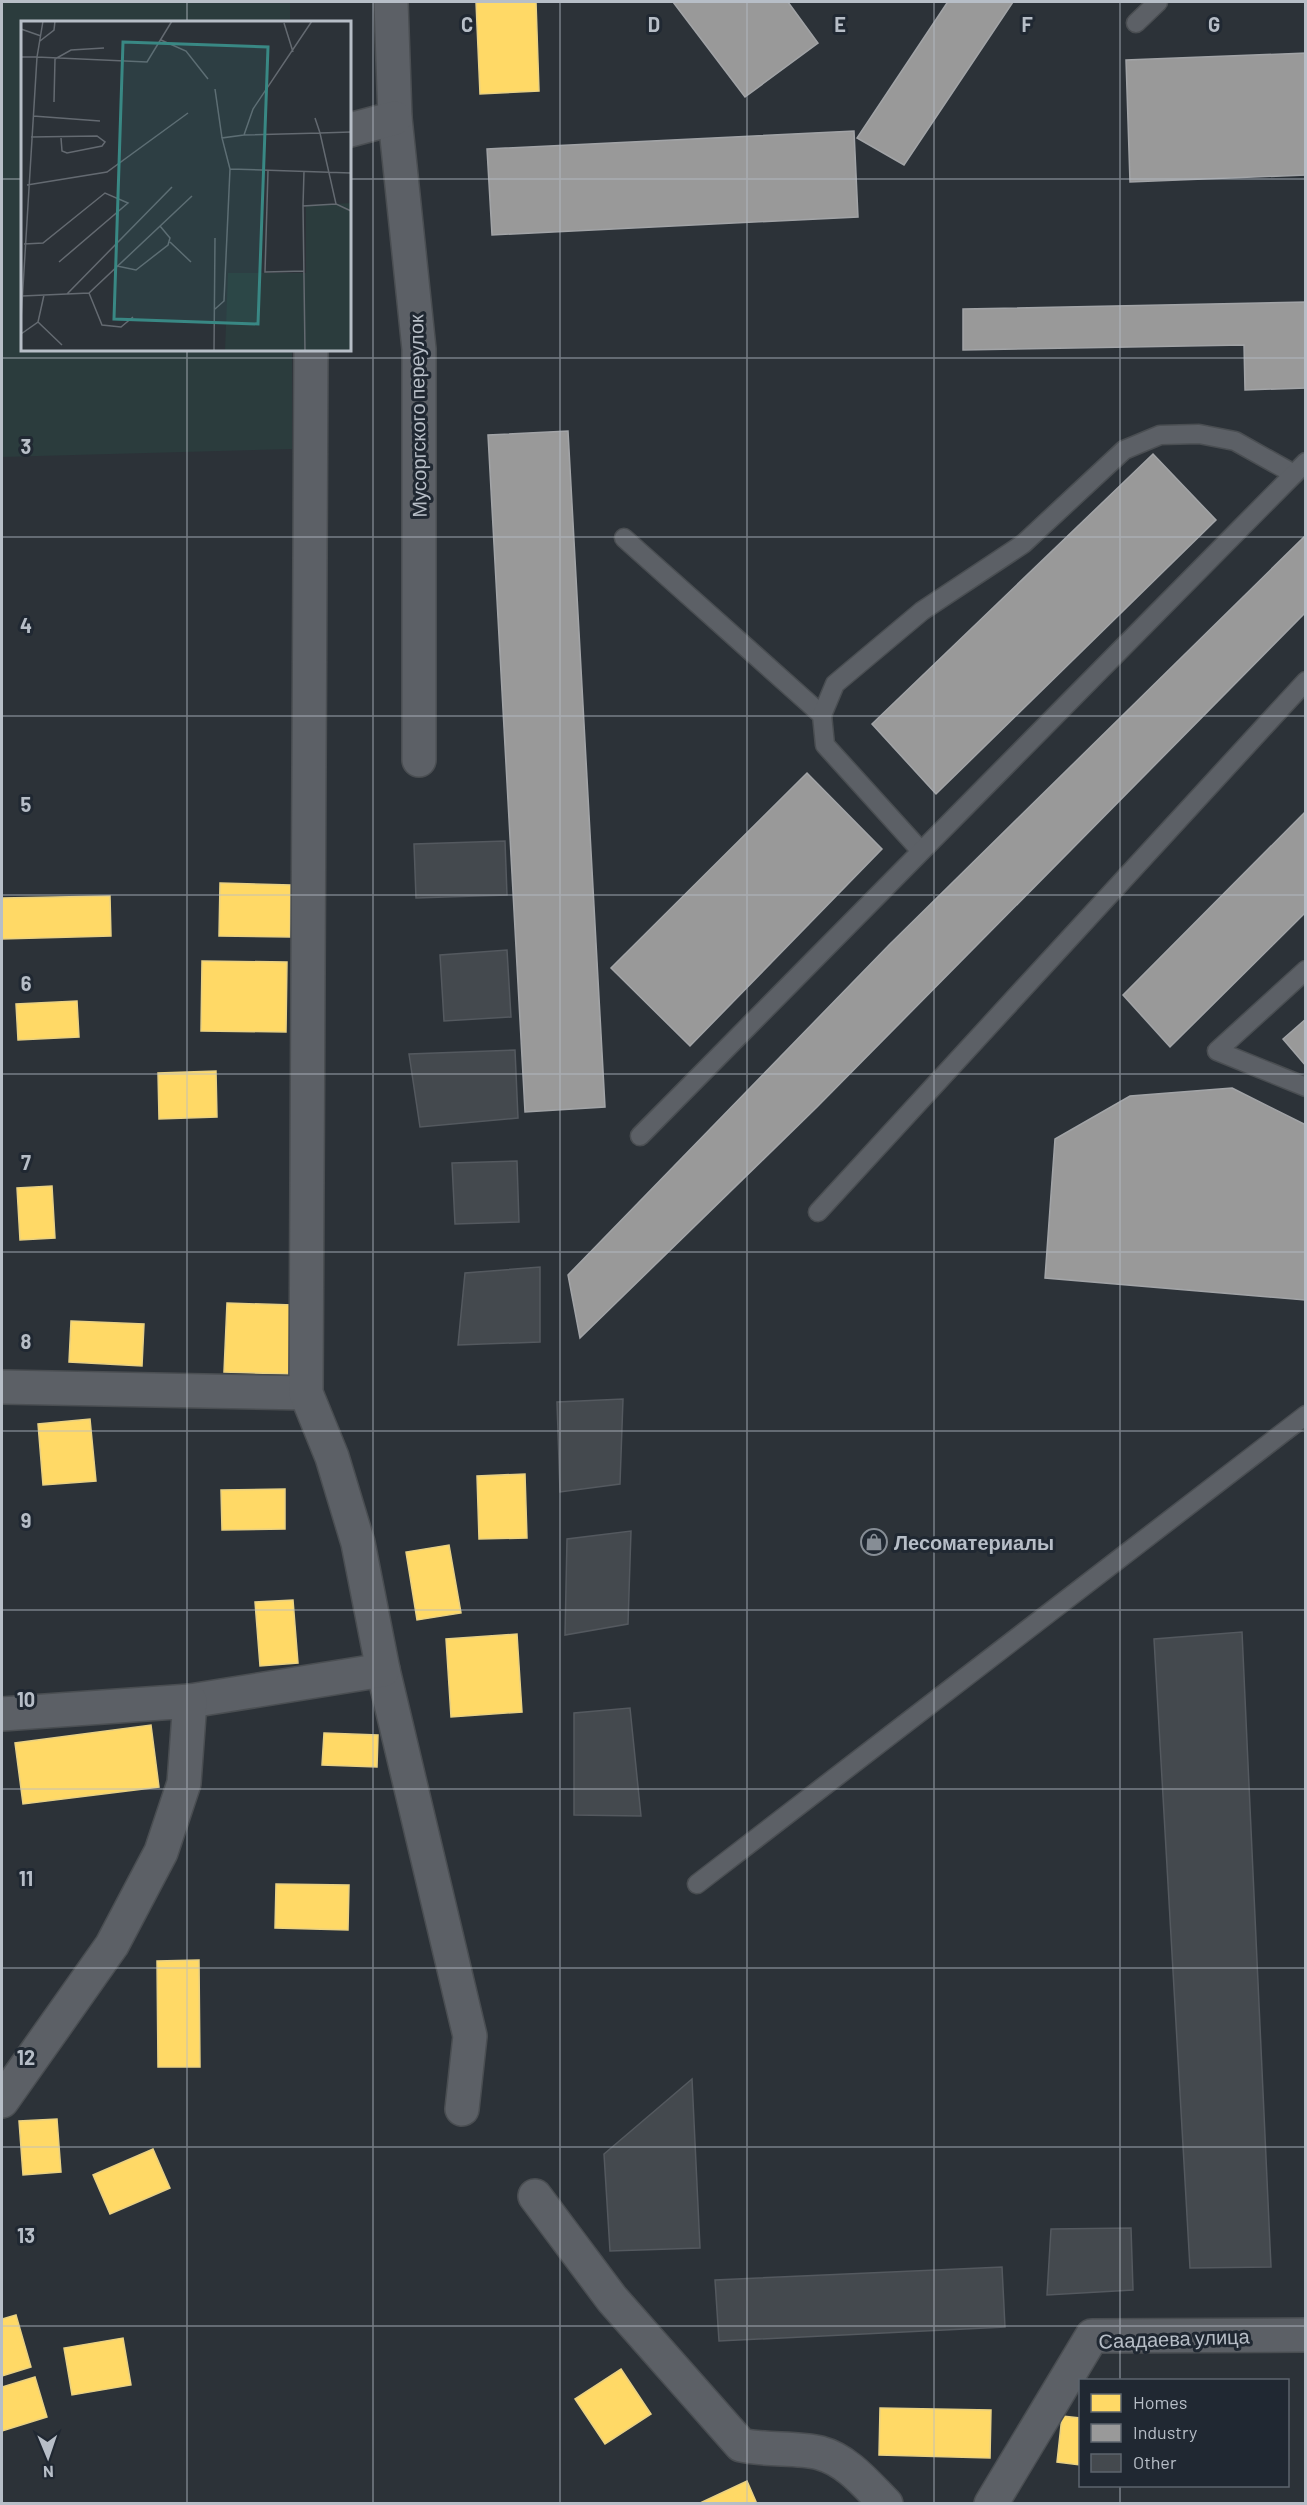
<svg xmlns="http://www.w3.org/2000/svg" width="1307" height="2505" viewBox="0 0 1307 2505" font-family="Barlow,sans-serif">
	<rect width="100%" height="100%" fill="#2c3238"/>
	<polygon fill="#2b3c3d" points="2,2 290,2 290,22 22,22 22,350 292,350 292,449 2,457"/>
	<g fill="#ffd966" stroke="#e9d183" stroke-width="1.5">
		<polygon points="476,2 536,2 539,91 480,94"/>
		<polygon points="220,883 291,885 290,937 219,936"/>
		<polygon points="110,896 111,936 2,939 2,898"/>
		<polygon points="202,961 287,962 286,1032 201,1031"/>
		<polygon points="77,1001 79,1037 18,1040 16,1004"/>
		<polygon points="216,1071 217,1117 159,1119 158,1073"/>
		<polygon points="52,1186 55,1238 20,1240 17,1188"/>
		<polygon points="227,1303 293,1305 291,1374 224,1372"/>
		<polygon points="71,1321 144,1324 142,1366 69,1362"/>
		<polygon points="90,1419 96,1481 43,1485 38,1424"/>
		<polygon points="525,1474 527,1538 479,1539 477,1476"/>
		<polygon points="285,1489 285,1529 222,1530 221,1490"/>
		<polygon points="449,1545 461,1613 417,1620 406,1552"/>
		<polygon points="293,1600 298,1663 260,1666 255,1602"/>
		<polygon points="517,1634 522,1712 451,1717 446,1639"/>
		<polygon points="151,1725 159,1787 23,1804 15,1743"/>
		<polygon points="324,1733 378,1735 377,1767 322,1765"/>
		<polygon points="276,1884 349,1885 348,1930 275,1928"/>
		<polygon points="199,1960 200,2067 158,2067 157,1961"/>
		<polygon points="57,2119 61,2172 23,2175 19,2121"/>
		<polygon points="153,2149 170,2188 110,2214 93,2175"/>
		<polygon points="16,2315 31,2367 2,2376 2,2319"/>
		<polygon points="123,2338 131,2385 72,2395 64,2348"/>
		<polygon points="621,2369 651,2414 605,2444 575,2399"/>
		<polygon points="35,2377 47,2417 2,2431 2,2387"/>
		<polygon points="880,2408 991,2410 990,2458 879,2455"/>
		<polygon points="1062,2416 1080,2418 1080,2465 1057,2462"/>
		<polygon points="747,2481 757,2504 698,2504"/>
	</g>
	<g fill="#999" stroke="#a2a4a7" stroke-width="1.5">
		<polygon points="673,2 788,2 818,43 745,97"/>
		<polygon points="946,2 1013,2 904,165 857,138 947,3"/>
		<polygon points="1306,53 1306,175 1130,182 1126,60"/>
		<polygon points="854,131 858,217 492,235 487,149"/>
		<polygon points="1306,302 1306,388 1245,390 1244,345 963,350 963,309"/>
		<polygon points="568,431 605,1107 525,1112 488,435"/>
		<polygon points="1153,454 1216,520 936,794 872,724"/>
		<polygon points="1306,535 1306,612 817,1107 580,1338 568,1275 889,945"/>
		<polygon points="807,773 882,849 690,1046 611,968"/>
		<polygon points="1306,811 1306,912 1170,1047 1123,995"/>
		<polygon points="1306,1019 1306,1066 1283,1039"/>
		<polygon points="1232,1088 1306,1125 1305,1300 1045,1278 1055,1139 1130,1096"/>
	</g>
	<g fill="#44494e" stroke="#54595f" stroke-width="1.5">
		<polygon points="505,841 507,895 416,898 414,844"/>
		<polygon points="507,950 511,1017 444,1021 440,955"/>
		<polygon points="515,1050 518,1118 420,1127 409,1054"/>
		<polygon points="517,1161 519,1222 455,1224 452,1163"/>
		<polygon points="540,1267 540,1342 458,1345 465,1273"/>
		<polygon points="623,1399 620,1484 560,1492 557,1402"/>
		<polygon points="631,1531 628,1624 565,1635 567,1539"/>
		<polygon points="1242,1632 1271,2267 1190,2268 1154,1639"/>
		<polygon points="630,1708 641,1816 574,1815 574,1713"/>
		<polygon points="692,2079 700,2248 610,2251 604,2154"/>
		<polygon points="1131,2228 1133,2290 1047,2295 1051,2229"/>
		<polygon points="1002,2267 1005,2327 719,2341 715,2280"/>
	</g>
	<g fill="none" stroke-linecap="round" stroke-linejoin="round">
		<defs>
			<g id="service">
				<polyline points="1136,23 1158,2"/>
				<polyline points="624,538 822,715"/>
				<polyline points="921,851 825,745 822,715 835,684 922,611 1023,544 1124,450 1160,435 1199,434 1235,441 1294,474"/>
				<polyline points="1306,970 1217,1051 1306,1087"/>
				<polyline points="640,1136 1306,462"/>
				<polyline points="818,1212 1306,681"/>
				<polyline points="697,1884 1306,1415"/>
			</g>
			<g id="minor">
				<polyline points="391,2 395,118 419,349 419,760"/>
				<polyline points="350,130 395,118"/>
				<polyline points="2,1387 306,1393"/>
				<polyline points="383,1670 470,2036 462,2109"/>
				<polyline points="190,1701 383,1670 358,1543 332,1457 306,1393 311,350"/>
				<polyline points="2,1714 190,1701 184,1783 161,1852 112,1945 2,2101"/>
				<path d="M 535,2196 L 612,2299 L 741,2445 C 767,2451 797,2447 820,2453 C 847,2460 867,2485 886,2504"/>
				<polyline points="991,2504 1092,2336 1306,2335"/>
			</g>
		</defs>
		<use href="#service" stroke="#4a4e52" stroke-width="21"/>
		<use href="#minor" stroke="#4a4e52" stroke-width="36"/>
		<use href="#service" stroke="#5c6066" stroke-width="18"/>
		<use href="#minor" stroke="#5c6066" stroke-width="33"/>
	</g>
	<path fill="none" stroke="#b7bec7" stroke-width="1.5" stroke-opacity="0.55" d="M 187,2 L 187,22M 373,2 L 373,2504M 560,2 L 560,2504M 747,2 L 747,2504M 934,2 L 934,2504M 1120,2 L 1120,2380M 2,179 L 22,179M 350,179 L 1306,179M 187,350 L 187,2504M 2,358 L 1306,358M 2,537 L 1306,537M 2,716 L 1306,716M 2,895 L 1306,895M 2,1074 L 1306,1074M 2,1252 L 1306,1252M 2,1431 L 1306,1431M 2,1610 L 1306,1610M 2,1789 L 1306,1789M 2,1968 L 1306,1968M 2,2147 L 1306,2147M 2,2326 L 1306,2326M 1120,2486 L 1120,2504"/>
	<defs>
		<symbol id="shop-ring" viewBox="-11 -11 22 22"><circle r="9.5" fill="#202832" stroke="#868d95" stroke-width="1.5"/><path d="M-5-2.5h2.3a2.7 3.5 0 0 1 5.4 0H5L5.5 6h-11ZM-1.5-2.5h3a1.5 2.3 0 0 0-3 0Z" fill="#868d95"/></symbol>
	</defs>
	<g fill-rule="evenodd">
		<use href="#shop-ring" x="859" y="1527" width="30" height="30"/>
	</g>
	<g text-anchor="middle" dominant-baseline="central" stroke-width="6" stroke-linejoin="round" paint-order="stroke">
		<g font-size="20" fill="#b7bec7" stroke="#202832">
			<text transform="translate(417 416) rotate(-91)">Мусоргского переулок</text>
			<text transform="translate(1174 2338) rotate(-2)">Саадаева улица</text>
		</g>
		<g font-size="20" font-weight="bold" fill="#b7bec7" stroke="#202832" text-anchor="start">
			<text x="894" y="1542">Лесоматериалы</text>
		</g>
	</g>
	<g transform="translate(21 21)">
		<rect width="330" height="330" fill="#2c3238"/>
		<path d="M 330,182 L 330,330 L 204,330 L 207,252 L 285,252 L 285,185 Z" fill="#2b3c3d"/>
		<path fill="none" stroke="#646a71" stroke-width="1.5" d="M 291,0 L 232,88 L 223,114 L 299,112 L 315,183 L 330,190M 263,2 L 272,31M 0,8 L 20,15M 140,19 L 165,30 L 187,58M 19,20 L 33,9 L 34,0M 0,36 L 16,36 L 22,0M 194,68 L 201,117M 33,81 L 34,38 L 50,29 L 83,27M 12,95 L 79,100M 294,97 L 299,112 L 330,111M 10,116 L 76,115 L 84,121 L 81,125 L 46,132 L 41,130 L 40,117M 209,148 L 330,152M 247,150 L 244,251 L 283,250M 6,164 L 86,151 L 167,92M 282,185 L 283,150M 149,221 L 170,241M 3,223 L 22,222 L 84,172 L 107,182 L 38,241M 96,245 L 115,249 L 147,224 L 149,217 L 139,205M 68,272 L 81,304 L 100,306 L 112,296M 46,273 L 151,166M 1,275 L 68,272 L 171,175M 194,288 L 203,280 L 209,148 L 201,117 L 223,114M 0,299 L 16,36 L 126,41 L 151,0M 17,301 L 41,324M 0,313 L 17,301 L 23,274M 193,330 L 194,217M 284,330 L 282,185 L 315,183"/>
		<path fill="#398884" fill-opacity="0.15" stroke="#398884" stroke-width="3" d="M 102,21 L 247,26 L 237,303 L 93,298 Z"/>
		<rect width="330" height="330" fill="none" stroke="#b7bec7" stroke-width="3"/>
	</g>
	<g font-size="20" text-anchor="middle" font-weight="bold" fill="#b7bec7" stroke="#202832" stroke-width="6" stroke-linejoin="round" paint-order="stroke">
		<text x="467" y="32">C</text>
		<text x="654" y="32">D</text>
		<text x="840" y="32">E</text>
		<text x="1027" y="32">F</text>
		<text x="1214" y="32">G</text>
		<text x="26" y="454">3</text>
		<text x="26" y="633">4</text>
		<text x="26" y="812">5</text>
		<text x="26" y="991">6</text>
		<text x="26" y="1170">7</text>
		<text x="26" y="1349">8</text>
		<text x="26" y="1528">9</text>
		<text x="26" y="1707">10</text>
		<text x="26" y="1886">11</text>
		<text x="26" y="2065">12</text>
		<text x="26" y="2243">13</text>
	</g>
	<rect width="1307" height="2505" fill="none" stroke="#b7bec7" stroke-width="6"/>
	<rect x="1079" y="2379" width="210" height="108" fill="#202832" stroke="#5c646e" stroke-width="1.5"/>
	<rect x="1091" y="2394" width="30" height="18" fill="#ffd966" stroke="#5c646e" stroke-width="1.5"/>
	<text x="1133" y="2409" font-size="18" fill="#b7bec7">Homes</text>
	<rect x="1091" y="2424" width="30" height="18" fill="#999999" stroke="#5c646e" stroke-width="1.5"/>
	<text x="1133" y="2439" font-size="18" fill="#b7bec7">Industry</text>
	<rect x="1091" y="2454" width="30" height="18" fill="#44494e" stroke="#5c646e" stroke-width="1.5"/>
	<text x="1133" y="2469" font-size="18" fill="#b7bec7">Other</text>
	<g transform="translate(48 2457) rotate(178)" stroke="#202832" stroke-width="4.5" paint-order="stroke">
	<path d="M0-4.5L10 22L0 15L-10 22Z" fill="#b7bec7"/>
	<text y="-9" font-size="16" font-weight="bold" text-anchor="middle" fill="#b7bec7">N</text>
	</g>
</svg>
